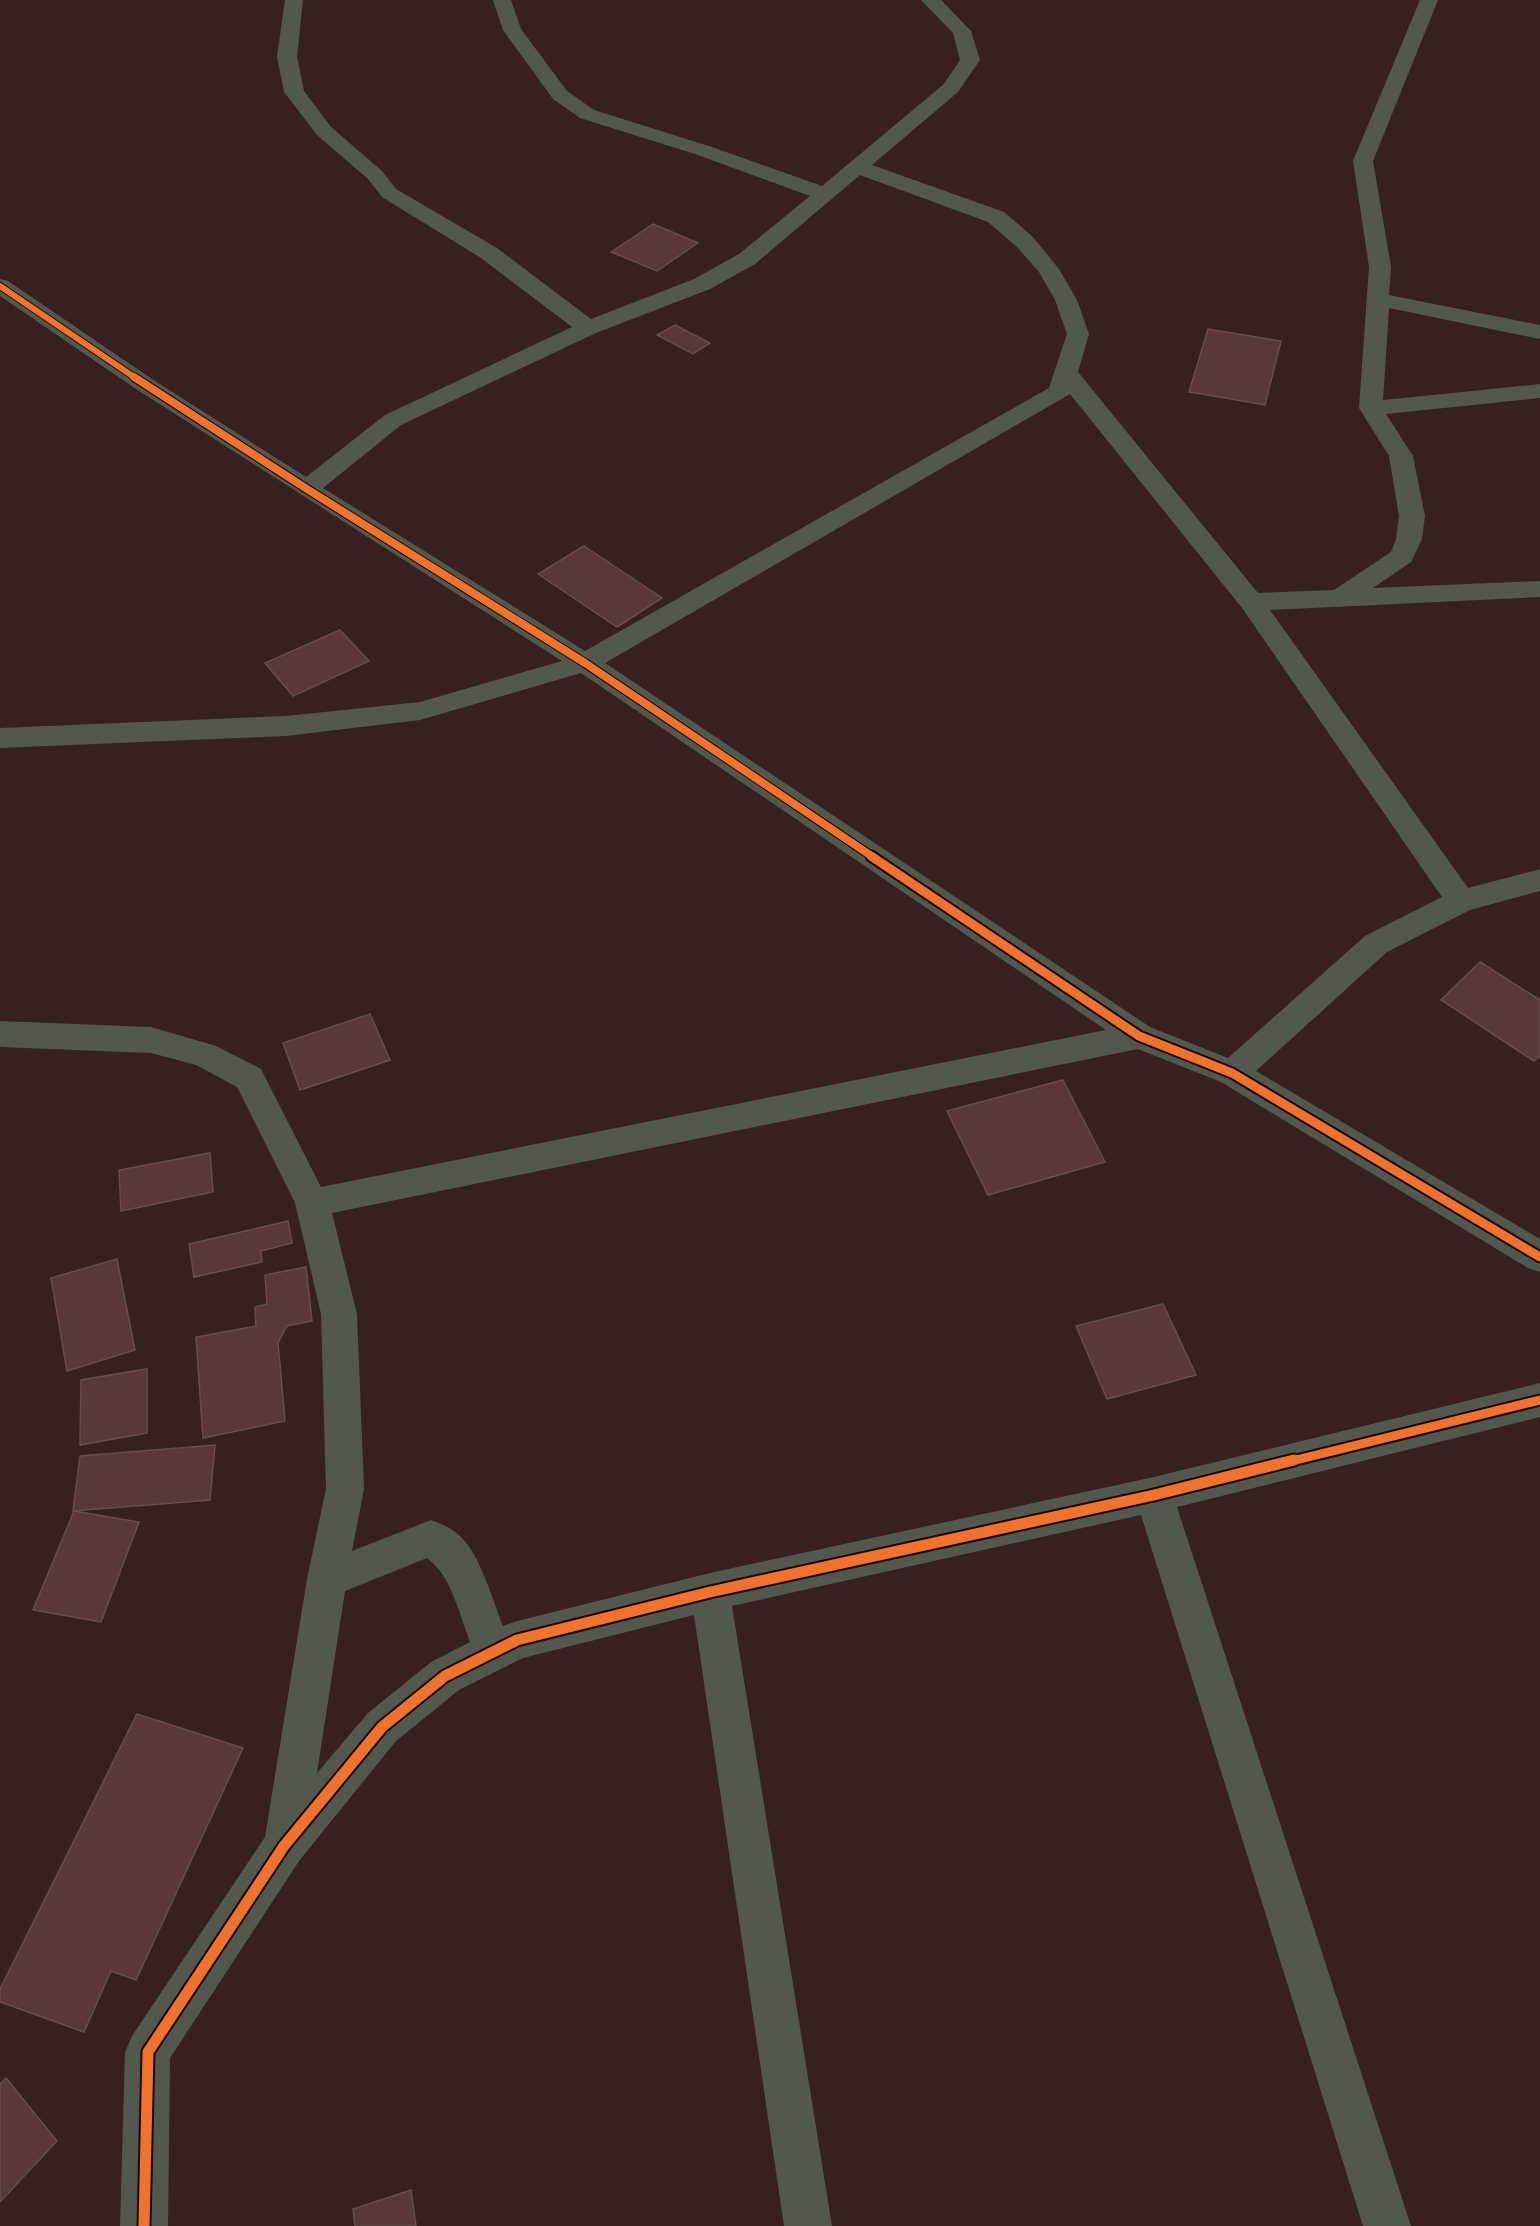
<svg xmlns="http://www.w3.org/2000/svg" width="1540" height="2226" viewBox="0 0 1540 2226" font-family="Arial,sans-serif">
	<rect width="100%" height="100%" fill="#382020"/>
	<g fill="#59383b" stroke="#634f4e" stroke-width="1.5">
		<polygon points="653,224 698,243 657,271 611,252"/>
		<polygon points="675,325 710,343 693,354 657,335"/>
		<polygon points="1208,329 1281,341 1265,405 1189,392"/>
		<polygon points="584,546 662,598 617,627 538,574"/>
		<polygon points="340,630 369,661 293,696 265,663"/>
		<polygon points="1480,962 1540,1000 1540,1056 1534,1061 1441,1000"/>
		<polygon points="370,1014 390,1060 300,1090 283,1043"/>
		<polygon points="1063,1080 1105,1162 988,1195 947,1111"/>
		<polygon points="210,1153 213,1192 121,1211 119,1170"/>
		<polygon points="288,1221 292,1243 261,1251 262,1262 194,1277 189,1244"/>
		<polygon points="117,1259 135,1350 67,1371 51,1278"/>
		<polygon points="306,1267 312,1321 287,1326 278,1343 285,1421 203,1438 196,1337 256,1326 255,1307 267,1304 265,1275"/>
		<polygon points="1163,1304 1196,1375 1107,1399 1076,1326"/>
		<polygon points="147,1369 147,1433 80,1445 81,1380"/>
		<polygon points="215,1445 210,1500 73,1511 80,1456"/>
		<polygon points="74,1511 139,1522 101,1622 33,1610"/>
		<polygon points="137,1714 243,1748 136,1980 111,1971 84,2032 0,2002 0,1989"/>
		<polygon points="6,2078 57,2141 0,2202 0,2084"/>
		<polygon points="411,2190 416,2226 355,2226 353,2209"/>
	</g>
	<g fill="none" stroke-linecap="round" stroke-linejoin="round">
		<path fill="#52584e" fill-rule="evenodd" d="M 285,0 L 303,0 L 297,57 L 304,91 L 331,127 L 382,171 L 396,189 L 497,248 L 591,319 L 694,279 L 739,254 L 810,196 L 698,155 L 580,118 L 553,99 L 503,30 L 493,0 L 511,0 L 521,29 L 567,91 L 594,110 L 712,147 L 822,186 L 944,84 L 960,60 L 953,33 L 921,0 L 941,0 L 971,31 L 980,60 L 958,92 L 872,165 L 1004,212 L 1033,237 L 1059,269 L 1077,300 L 1089,334 L 1078,372 L 1258,593 L 1334,590 L 1391,552 L 1396,539 L 1399,516 L 1389,456 L 1359,408 L 1369,267 L 1353,161 L 1420,0 L 1438,0 L 1373,161 L 1391,267 L 1389,295 L 1540,325 L 1540,339 L 1389,308 L 1383,400 L 1540,384 L 1540,398 L 1386,414 L 1413,456 L 1425,516 L 1422,539 L 1411,562 L 1373,588 L 1540,581 L 1540,597 L 1270,610 L 1468,888 L 1540,869 L 1540,891 L 1470,910 L 1387,952 L 1256,1071 L 1540,1239 L 1540,1272 L 1528,1268 L 1221,1082 L 1138,1049 L 332,1213 L 357,1314 L 364,1489 L 352,1551 L 431,1520 C 441,1524 452,1528 460,1536 C 480,1554 493,1601 503,1626 L 517,1621 L 710,1573 L 1154,1477 L 1540,1383 L 1540,1417 L 1177,1507 L 1411,2226 L 1363,2226 L 1141,1515 L 732,1606 L 832,2226 L 784,2226 L 694,1615 L 523,1658 L 459,1690 L 396,1741 L 299,1861 L 170,2058 L 168,2226 L 120,2226 L 125,2052 L 132,2036 L 265,1837 L 307,1579 L 326,1489 L 321,1314 L 295,1203 L 237,1087 L 196,1065 L 151,1053 L 0,1047 L 0,1021 L 151,1027 L 216,1046 L 261,1069 L 321,1187 L 1106,1030 L 581,673 L 420,720 L 286,736 L 0,748 L 0,728 L 286,716 L 420,702 L 562,661 L 136,389 L 0,296 L 0,279 L 8,281 L 152,379 L 306,477 L 385,415 L 572,327 L 481,258 L 382,197 L 368,179 L 317,135 L 284,92 L 277,57 ZM 860,175 L 988,222 L 1017,247 L 1039,272 L 1055,300 L 1067,334 L 1049,388 L 585,651 L 323,488 L 401,425 L 596,333 L 710,289 L 755,264 ZM 1070,394 L 1242,608 L 1442,897 L 1365,936 L 1228,1058 L 1150,1027 L 605,663 ZM 427,1558 C 451,1575 460,1616 470,1642 L 431,1662 L 368,1713 L 317,1773 L 345,1591 Z"/>
		<defs>
			<polyline id="cycleway-far3" points="0,286 137,379"/>
			<polyline id="cycleway-far2" points="134,377 307,489 585,663 873,857"/>
			<g id="cycleway-far1">
				<polyline points="871,856 1139,1036 1232,1073 1540,1257"/>
				<polyline points="1288,1462 1540,1400"/>
			</g>
			<polyline id="cycleway" points="144,2226 148,2052 284,1846 382,1727 445,1676 517,1640 710,1592 1154,1495 1294,1460"/>
		</defs>
		<use href="#cycleway-far3" stroke="#1c0808" stroke-width="8"/>
		<use href="#cycleway-far2" stroke="#1c0808" stroke-width="10"/>
		<use href="#cycleway-far1" stroke="#1c0808" stroke-width="13"/>
		<use href="#cycleway" stroke="#1c0808" stroke-width="15"/>
		<use href="#cycleway-far3" stroke="#ef722f" stroke-width="6"/>
		<use href="#cycleway-far2" stroke="#ef722f" stroke-width="8"/>
		<use href="#cycleway-far1" stroke="#ef722f" stroke-width="9"/>
		<use href="#cycleway" stroke="#ef722f" stroke-width="11"/>
	</g>
</svg>
